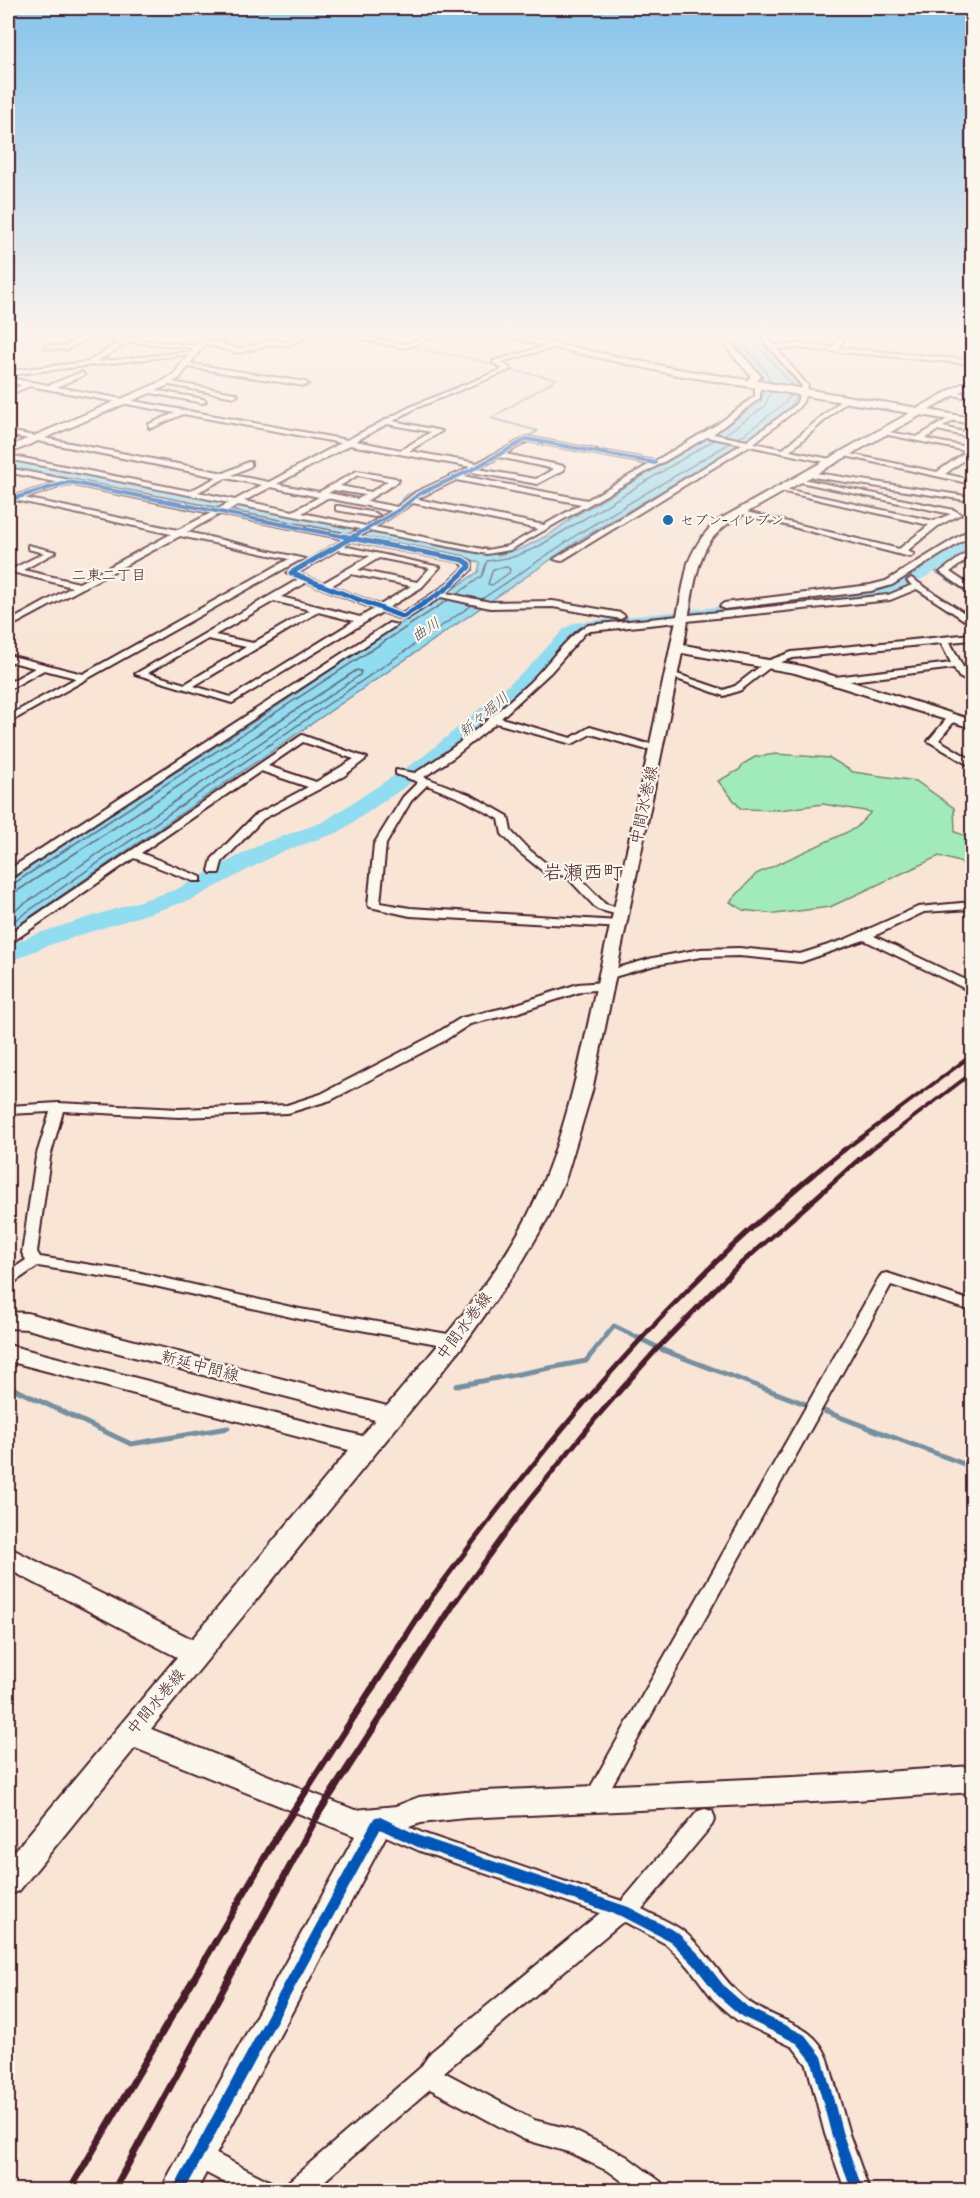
<svg xmlns="http://www.w3.org/2000/svg" width="980" height="2198" viewBox="0 0 980 2198" font-family="Pangolin,'Klee One',sans-serif">
	<rect width="100%" height="100%" fill="#f8e5d6"/>
	<filter id="ink" filterUnits="userSpaceOnUse"><feTurbulence type="fractalNoise" baseFrequency=".0167" numOctaves="2"/><feDisplacementMap in="SourceGraphic" scale="12" xChannelSelector="R" yChannelSelector="G"/><feConvolveMatrix kernelMatrix="1 2 1 2 8 2 1 2 1" color-interpolation-filters="sRGB"/></filter>
	<g filter="url(#ink)">
		<polygon fill="#a1ebba" stroke="#768572" stroke-width="1.5" points="776,754 830,758 853,772 916,781 954,808 955,832 972,838 972,866 939,856 830,907 775,914 743,910 730,902 756,874 856,828 871,812 823,804 780,810 741,809 718,781 739,770 743,764 755,757"/>
		<polygon fill="#90dcf0" stroke="#7490a1" stroke-width="1.5" points="726,334 756,334 798,385 797,395 790,407 753,437 584,537 8,932 8,881 253,722 478,572 480,563 470,559 368,539 376,534 499,555 523,548 550,534 575,516 719,431 760,402 766,388 763,377"/>
		<g fill="none" stroke-linecap="round" stroke-linejoin="round">
			<g stroke="#666b7a" stroke-width="1.5">
				<polyline points="734,334 767,373 770,382"/>
				<polyline points="752,334 753,340 792,385"/>
				<polyline points="724,435 764,407 771,392"/>
				<polyline points="739,438 785,403 790,395"/>
				<polygon points="507,567 510,569 509,573 492,585 488,584 493,569"/>
				<polyline points="457,594 482,576 487,561 513,557 536,548 714,440"/>
				<polyline points="482,599 581,532 730,443"/>
				<polyline points="8,885 13,884 448,600"/>
				<polyline points="8,893 17,891 357,670 361,671 360,675 8,915"/>
				<polyline points="8,925 472,605"/>
			</g>
			<g stroke="#7490a1" stroke-width="2">
				<polyline points="401,346 474,359 498,366"/>
				<polyline points="395,507 407,495 468,468 538,431 491,418 557,379 506,369"/>
			</g>
			<polyline stroke="#7490a1" stroke-width="3" points="931,568 972,595"/>
			<g stroke="#7490a1" stroke-width="5">
				<polyline points="8,1386 131,1444 228,1428"/>
				<polyline points="456,1386 586,1361 614,1326 665,1351 972,1467"/>
			</g>
			<g fill="#90dcf0" fill-rule="evenodd">
				<polygon points="8,459 407,539 415,544 407,549 8,467"/>
				<path d="M 972,536 L 972,548 C 940,570 907,590 868,599 L 585,632 L 576,637 L 541,677 L 438,764 L 339,832 L 279,853 L 191,900 L 49,945 L 8,962 L 8,946 L 33,935 L 175,890 L 263,843 L 323,822 L 424,756 L 527,669 L 564,629 L 574,623 L 865,590 L 908,573 Z"/>
			</g>
			<defs>
				<g id="street">
					<polygon points="58,334 86,334 200,346 197,348 129,342 96,362 195,351 198,353 8,375 8,371 88,362 121,341 87,338 67,350 44,348 46,345 66,346 79,337"/>
					<polygon points="305,334 314,334 287,346 273,344 238,353 199,342 202,340 217,342 238,349 273,340 286,342"/>
					<polygon points="334,334 348,334 405,344 434,334 443,334 405,348"/>
					<polygon points="698,334 711,334 724,338 721,340"/>
					<path d="M 758,334 L 764,334 L 774,345 L 798,344 L 833,347 L 841,334 L 847,334 L 839,348 L 972,360 L 972,364 L 798,348 L 777,349 L 808,386 L 803,402 L 797,409 L 754,443 L 783,449 L 844,398 L 848,398 L 848,400 L 790,451 L 835,460 L 835,464 L 749,446 L 561,561 L 554,559 L 742,444 L 707,437 L 510,550 L 487,554 L 369,531 L 359,537 L 463,557 L 472,562 L 472,569 L 446,593 L 490,602 L 553,601 L 621,613 L 625,616 L 621,619 L 553,607 L 490,608 L 441,597 L 406,619 L 400,619 L 382,612 L 232,703 L 135,674 L 299,579 L 287,573 L 344,539 L 220,514 L 187,532 L 305,559 L 298,561 L 8,723 L 8,716 L 76,678 L 44,670 L 8,690 L 8,683 L 35,668 L 8,661 L 8,655 L 83,674 L 289,559 L 180,536 L 8,628 L 8,622 L 72,587 L 8,571 L 8,567 L 14,568 L 44,553 L 28,549 L 28,545 L 56,552 L 23,570 L 79,583 L 171,534 L 15,500 L 8,502 L 8,498 L 59,483 L 8,472 L 8,468 L 218,509 L 229,503 L 8,459 L 8,455 L 190,491 L 217,477 L 8,435 L 8,431 L 224,473 L 248,462 L 251,462 L 251,466 L 232,475 L 269,482 L 341,443 L 183,414 L 152,428 L 149,428 L 149,424 L 175,413 L 30,386 L 8,395 L 8,391 L 22,385 L 8,382 L 8,378 L 49,385 L 82,372 L 84,375 L 57,387 L 347,440 L 412,406 L 503,369 L 493,363 L 493,361 L 553,344 L 555,347 L 501,362 L 510,368 L 510,370 L 416,408 L 393,421 L 442,431 L 409,451 L 477,463 L 527,437 L 655,461 L 718,424 L 755,396 L 755,383 L 760,384 L 760,398 L 713,434 L 747,441 L 793,407 L 797,402 L 802,386 ZM 387,424 L 431,432 L 401,450 L 356,441 ZM 528,441 L 650,464 L 587,500 L 463,476 L 472,472 L 537,484 L 564,470 L 564,466 L 505,454 ZM 350,445 L 471,467 L 416,492 L 397,507 L 366,501 L 398,482 L 399,480 L 395,478 L 357,471 L 319,492 L 277,484 ZM 499,457 L 554,469 L 536,479 L 478,469 ZM 358,475 L 388,481 L 371,492 L 340,486 ZM 226,478 L 262,485 L 235,500 L 198,492 ZM 456,480 L 581,504 L 544,525 L 417,499 ZM 69,484 L 211,513 L 178,530 L 24,498 ZM 271,487 L 319,497 L 293,511 L 244,501 ZM 334,490 L 365,495 L 358,499 L 328,493 ZM 327,498 L 392,511 L 366,526 L 302,513 ZM 413,503 L 538,529 L 508,546 L 487,550 L 375,527 ZM 238,505 L 360,529 L 350,535 L 227,511 ZM 352,541 L 460,562 L 465,567 L 443,587 L 402,614 L 388,608 L 422,587 L 440,567 L 343,546 ZM 337,550 L 370,556 L 323,583 L 298,573 ZM 379,558 L 430,568 L 417,582 L 358,570 ZM 351,574 L 411,586 L 380,605 L 331,586 ZM 307,582 L 374,609 L 360,617 L 281,597 ZM 274,601 L 310,610 L 253,643 L 215,635 ZM 318,612 L 354,621 L 231,697 L 194,686 ZM 208,639 L 246,647 L 185,684 L 148,673 Z"/>
					<polygon points="185,363 305,382 308,384 305,386 183,366"/>
					<polygon points="166,381 235,393 238,395 235,397 164,384"/>
					<polygon points="148,389 203,399 206,401 203,403 146,392"/>
					<polygon points="951,391 972,395 972,399 949,394"/>
					<polygon points="951,417 957,418 943,427 972,434 972,438 938,430 925,439 972,448 972,454 945,474 972,480 972,484 841,455 845,453 937,472 967,451 879,433 883,431 917,437"/>
					<polygon points="816,473 972,497 972,501 813,477 812,475"/>
					<polygon points="797,478 954,510 961,514 938,526 907,551 914,554 910,557 734,512 738,510 899,549 929,525 776,490 780,488 934,521 951,514 800,482 797,482"/>
					<polygon points="339,506 375,513 379,515 375,517 336,510 336,506"/>
					<polygon points="969,530 972,530 972,535 892,585 871,591 724,609 720,606 724,603 870,585 886,581"/>
					<polygon points="969,551 972,551 972,556 950,572 972,587 972,594 940,572"/>
					<path d="M 911,578 L 972,618 L 972,625 L 917,589 L 890,600 L 591,631 L 585,633 L 551,672 L 501,718 L 571,738 L 590,727 L 645,743 L 660,744 L 660,748 L 644,749 L 591,734 L 572,744 L 496,723 L 454,757 L 424,777 L 471,795 L 508,816 L 511,831 L 527,848 L 552,868 L 573,871 L 605,904 L 626,910 L 628,912 L 626,914 L 622,916 L 597,909 L 566,876 L 545,873 L 519,852 L 502,834 L 499,819 L 464,800 L 427,785 L 411,801 L 386,844 L 380,903 L 410,908 L 619,921 L 625,925 L 623,928 L 410,916 L 370,907 L 368,905 L 374,844 L 403,797 L 418,782 L 396,774 L 396,770 L 415,773 C 458,747 493,716 530,682 C 545,668 572,630 589,625 L 888,595 L 912,585 L 907,581 Z"/>
					<polygon points="389,623 397,625 12,877 8,878 8,870"/>
					<polygon points="972,634 972,640 950,642 966,673 972,677 972,684 959,677 954,668 835,683 830,680 835,677 951,663 941,643 793,658 773,665 741,690 724,696 666,675 674,673 724,690 735,686 767,661 792,652"/>
					<polygon points="952,715 957,718 939,740 972,760 972,767 928,741 949,716"/>
					<path d="M 302,735 L 367,758 L 344,776 L 263,819 L 222,862 L 219,873 L 211,873 L 209,871 L 212,859 L 255,815 L 308,787 L 261,771 L 141,853 L 201,877 L 201,881 L 193,881 L 134,858 L 12,942 L 8,942 L 8,934 ZM 303,742 L 354,759 L 316,782 L 268,766 Z"/>
					<polygon points="972,902 972,909 924,912 874,936 972,983 972,992 864,940 801,962 739,956 701,957 655,965 607,979 601,975 603,972 653,958 701,949 739,948 800,954 844,940 918,907"/>
					<polygon points="604,982 608,983 610,986 608,989 583,991 516,1013 470,1024 442,1042 331,1100 288,1113 179,1117 63,1111 50,1157 37,1252 40,1257 137,1272 300,1309 454,1335 460,1337 462,1341 460,1345 454,1347 300,1319 137,1282 38,1266 13,1283 8,1284 8,1272 26,1260 22,1253 36,1157 50,1112 8,1114 8,1106 58,1103 179,1109 287,1105 321,1094 432,1036 461,1018 508,1007 578,984"/>
					<polygon points="887,1273 972,1301 972,1311 891,1285 600,1807 593,1810 586,1807 583,1801 586,1795 879,1278 882,1274"/>
					<path d="M 705,1809 L 712,1811 L 715,1818 L 712,1825 L 642,1909 C 655,1916 671,1922 683,1931 C 709,1952 724,1985 752,2004 C 781,2023 813,2022 828,2059 L 849,2134 L 869,2190 L 845,2190 L 825,2134 L 807,2065 L 793,2047 L 737,2020 L 713,1999 L 689,1967 L 666,1944 L 625,1922 L 620,1924 L 444,2072 L 534,2120 L 570,2129 L 626,2156 L 661,2182 L 665,2190 L 634,2190 L 610,2172 L 568,2152 L 523,2139 L 430,2089 L 314,2190 L 284,2190 L 288,2182 L 420,2068 L 431,2052 L 600,1913 L 420,1851 L 372,1830 L 369,1823 L 372,1816 L 379,1814 L 425,1834 L 622,1901 L 698,1811 Z"/>
					<polygon points="197,2144 271,2182 275,2190 239,2190 189,2164 185,2156 189,2148"/>
				</g>
				<g id="secondary">
					<polygon points="203,334 212,334 180,378 169,385 8,454 8,447 163,381 174,374"/>
					<path d="M 492,334 L 509,334 L 677,369 L 748,380 L 751,376 L 714,334 L 723,334 L 759,374 L 761,376 L 757,381 L 918,408 L 972,378 L 972,385 L 929,410 L 972,418 L 972,424 L 921,415 L 730,522 C 721,529 713,536 707,546 C 694,569 689,617 684,645 L 802,666 L 972,720 L 972,728 L 795,673 L 682,653 L 592,1091 L 566,1177 L 549,1216 L 519,1267 L 462,1347 L 151,1729 L 355,1810 L 396,1806 L 419,1797 L 465,1792 L 856,1774 L 972,1766 L 972,1792 L 856,1800 L 465,1818 L 421,1823 L 387,1834 L 197,2190 L 162,2190 L 167,2178 L 355,1836 L 135,1748 L 19,1891 L 8,1895 L 8,1859 L 177,1657 L 8,1569 L 8,1547 L 192,1639 L 349,1450 L 8,1361 L 8,1345 L 362,1436 L 375,1420 L 27,1329 L 8,1328 L 8,1312 L 27,1313 L 387,1406 C 437,1346 492,1285 528,1215 C 566,1140 581,1055 599,974 C 631,838 659,700 688,563 C 696,544 705,530 722,518 L 910,413 L 677,375 Z"/>
				</g>
			</defs>
			<use href="#street" stroke="#4a1f2b" stroke-width="4"/>
			<use href="#secondary" stroke="#4a1f2b" stroke-width="4"/>
			<use href="#street" fill="#fbf7ec" fill-rule="evenodd"/>
			<use href="#secondary" fill="#fbf7ec" fill-rule="evenodd"/>
			<g stroke="#4a1f2b" stroke-width="4">
				<polyline points="843,1151 972,1055"/>
				<polyline points="869,1151 972,1073"/>
			</g>
			<g stroke="#4a1f2b" stroke-width="5">
				<path d="M 426,1605 C 547,1439 682,1276 845,1149"/>
				<polyline points="453,1605 528,1502 596,1418 656,1350 736,1268 871,1149"/>
			</g>
			<g stroke="#4a1f2b" stroke-width="7">
				<polyline points="70,2190 279,1833 427,1603"/>
				<polyline points="114,2190 320,1811 454,1603"/>
			</g>
			<defs>
				<g id="cycleway-far2">
					<polyline points="8,500 69,482 351,538"/>
					<polyline points="351,538 399,510 419,494 471,470 527,439 655,463"/>
				</g>
				<g id="cycleway-far1">
					<polyline points="344,536 351,538"/>
					<polygon points="351,538 463,560 469,564 469,567 446,589 403,617 291,573"/>
					<polyline points="351,538 354,536"/>
				</g>
				<polyline id="cycleway" points="179,2190 378,1822 420,1842 626,1912 674,1937 697,1960 721,1991 745,2012 801,2039 817,2059 837,2134 857,2190"/>
			</defs>
			<use href="#cycleway-far2" stroke="#fbf7ec" stroke-width="6"/>
			<use href="#cycleway-far1" stroke="#fbf7ec" stroke-width="8"/>
			<use href="#cycleway" stroke="#fbf7ec" stroke-width="15"/>
			<use href="#cycleway-far2" stroke="#0057b8" stroke-width="4"/>
			<use href="#cycleway-far1" stroke="#0057b8" stroke-width="5"/>
			<use href="#cycleway" stroke="#0057b8" stroke-width="11"/>
		</g>
	</g>
	<linearGradient id="sky" x2="0" y2="1"><stop stop-color="#85c4eb"/><stop offset="0.52" stop-color="#fcf3ed"/><stop offset="1" stop-color="#fcf3ed" stop-opacity="0"/></linearGradient>
	<rect width="980" height="642" fill="url(#sky)"/>
	<circle fill="#1f6fb2" stroke="#fbf7ec" stroke-width="2" cx="668" cy="520" r="6"/>
	<g text-anchor="middle" dominant-baseline="central" stroke-width="4.5" stroke-linejoin="round" paint-order="stroke">
		<g font-size="14" fill="#4a1f2b" stroke="#fbf7ec" text-anchor="start">
			<text x="680" y="520">セブン-イレブン</text>
		</g>
		<g font-size="15" fill="#4a1f2b" stroke="#fbf7ec">
			<text x="109" y="575">二東二丁目</text>
		</g>
		<g font-size="15" font-style="italic" fill="#5c4e5c" stroke="#fbf7ec">
			<text transform="translate(426 630) rotate(-33)">曲川</text>
			<text transform="translate(484 715) rotate(-40)">新々堀川</text>
		</g>
		<g font-size="16" fill="#4a1f2b" stroke="#fbf7ec">
			<text transform="translate(644 805) rotate(-78)">中間水巻線</text>
			<text transform="translate(464 1326) rotate(-53)">中間水巻線</text>
			<text transform="translate(200 1366) rotate(15)">新延中間線</text>
			<text transform="translate(156 1702) rotate(-50)">中間水巻線</text>
		</g>
		<g font-size="20" fill="#4a1f2b" stroke="#fbf7ec">
			<text x="583" y="872">岩瀬西町</text>
		</g>
	</g>
	<rect width="980" height="2198" fill="none" stroke="#fbf7ec" stroke-width="30"/>
	<rect x="15" y="15" width="950" height="2168" fill="none" stroke="#4a1f2b" stroke-width="2" filter="url(#ink)"/>
</svg>
